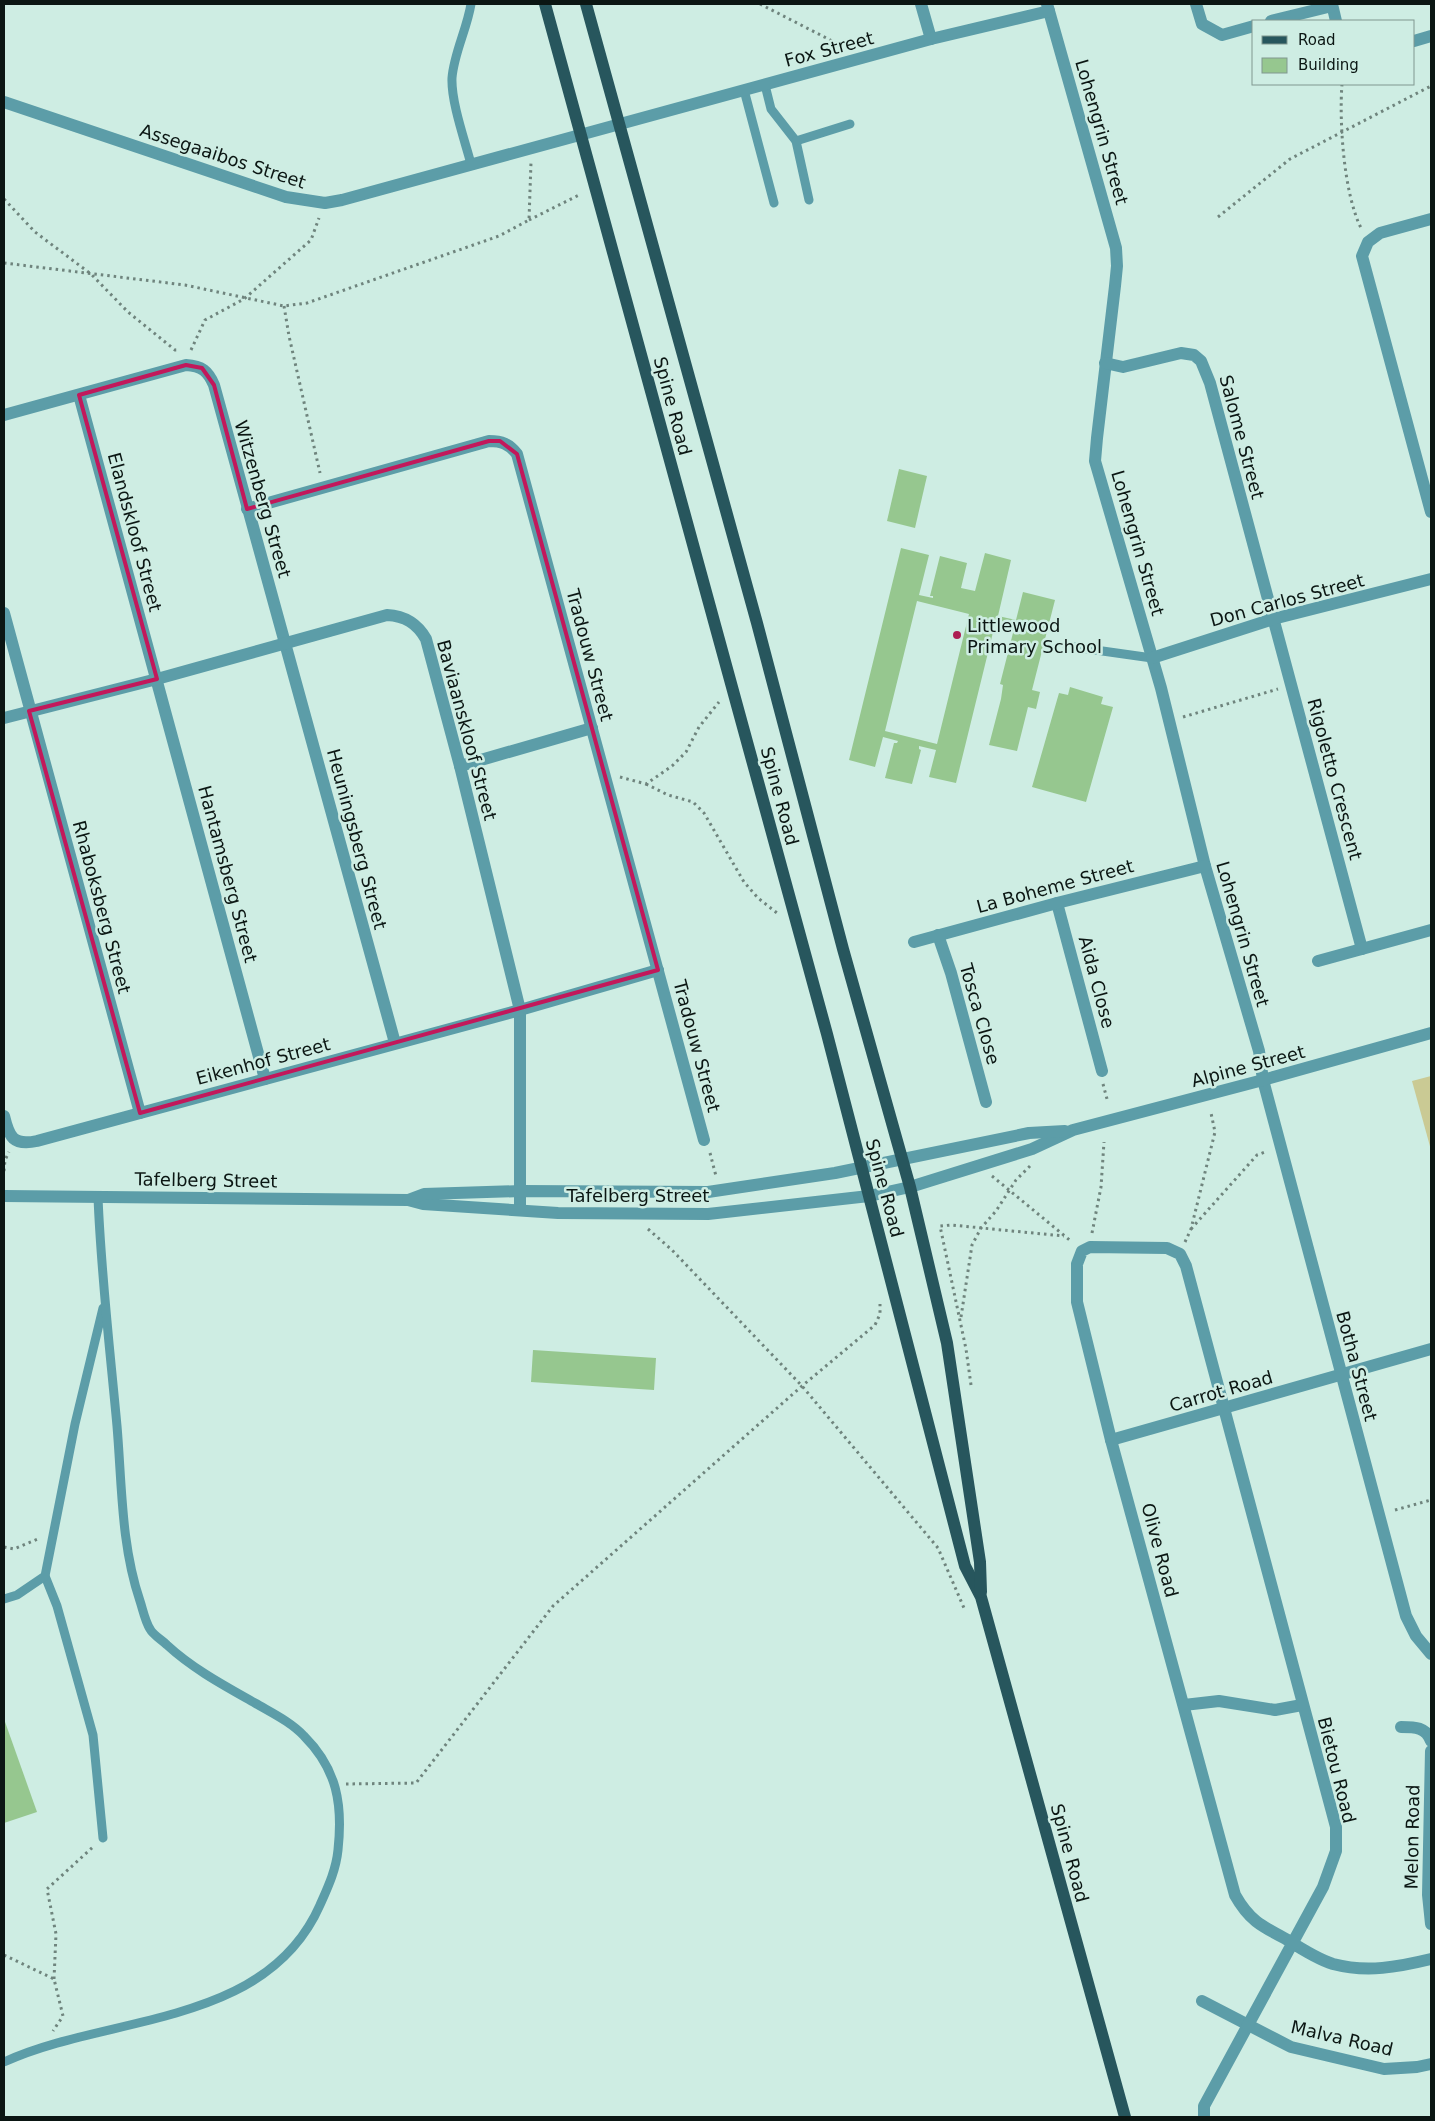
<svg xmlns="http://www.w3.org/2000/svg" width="1435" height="2121" viewBox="0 0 1435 2121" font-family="'DejaVu Sans',sans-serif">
	<rect width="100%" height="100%" fill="#ceede3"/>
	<polygon fill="#caca94" points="1431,1076 1431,1150 1412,1081"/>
	<g fill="#96c78f" fill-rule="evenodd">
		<polygon points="899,469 927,476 915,528 887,521"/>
		<path d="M 901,548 L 929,555 L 919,595 L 933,598 L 933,596 L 930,596 L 940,556 L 967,563 L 961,588 L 975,591 L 985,553 L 1011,560 L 998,616 L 1016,620 L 1023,592 L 1055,600 L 1032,690 L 1040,692 L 1036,709 L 1028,707 L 1017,751 L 989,745 L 1001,699 L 1003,685 L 1000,684 L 1015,625 L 996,620 L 956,783 L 929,777 L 936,750 L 919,746 L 919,749 L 921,750 L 912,784 L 885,778 L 894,743 L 897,743 L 898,741 L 883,737 L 875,767 L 849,760 ZM 917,601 L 969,614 L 937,744 L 885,731 Z"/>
		<polygon points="1070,687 1103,697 1101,704 1113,707 1086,802 1032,787 1059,693 1068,695"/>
		<polygon points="533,1350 656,1358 654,1390 531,1382"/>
		<polygon points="4,1719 37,1812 4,1823"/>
	</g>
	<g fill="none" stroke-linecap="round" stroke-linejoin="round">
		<g stroke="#6f847d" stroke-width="3" stroke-dasharray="2.5 4" stroke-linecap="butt">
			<polyline points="760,4 840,45"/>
			<path d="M 1342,84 C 1339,123 1344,194 1361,228"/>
			<polyline points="4,199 35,232 91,274 128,312 175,350 180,350"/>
			<polyline points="1218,217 1290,159 1431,86"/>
			<polyline points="529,220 581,194"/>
			<polyline points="4,263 185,285 284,306 307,303 499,236 529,220 531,162"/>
			<polyline points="284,306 289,336 320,473"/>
			<polyline points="191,350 205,320 244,299 311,240 319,218"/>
			<polyline points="1183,717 1278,689"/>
			<polyline points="620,777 646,784 672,766 686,752 699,727 719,702"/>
			<polyline points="646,784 668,795 693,802 704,813 744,882 758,898 777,913"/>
			<polyline points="1103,1084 1107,1099"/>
			<polyline points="710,1153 716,1176"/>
			<polyline points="4,1171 5,1160 9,1152"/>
			<polyline points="992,1176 1072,1242"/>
			<polyline points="648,1229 672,1250 802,1386 938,1548 964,1608"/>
			<polyline points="1191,1229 1257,1155 1265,1152"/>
			<polyline points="1092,1233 1101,1187 1104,1142"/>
			<polyline points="1185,1242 1191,1229 1215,1132 1211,1113"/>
			<polyline points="961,1317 972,1245 981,1228 996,1211 1016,1180 1030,1166"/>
			<polyline points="971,1385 966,1349 940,1226 951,1225 1064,1236"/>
			<polyline points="1395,1510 1431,1500"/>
			<polyline points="4,1547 14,1549 38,1539"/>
			<polyline points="346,1784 416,1783 553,1606 802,1386 875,1325 880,1314 880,1304"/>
			<polyline points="4,1955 54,1979 63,2016 53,2031"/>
			<polyline points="54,1979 56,1934 47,1889 94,1846"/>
		</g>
		<g stroke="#5c9da8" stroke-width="9">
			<path d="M 471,4 C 467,29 454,53 452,78 C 451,102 465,141 471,164"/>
			<polyline points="765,85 771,109 796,141 809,200"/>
			<polyline points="744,90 774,203"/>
			<polyline points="796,141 850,124"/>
			<polyline points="1067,646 1152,658"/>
			<polyline points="45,1576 57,1606 93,1735 103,1838"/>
			<polyline points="4,1599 17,1595 45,1576 75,1424 103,1308"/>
			<path d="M 4,2062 C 108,2014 266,2028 320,1905 C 328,1887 336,1870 338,1850 C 343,1804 337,1769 304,1736 C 291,1722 272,1713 255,1703 C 225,1686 193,1669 167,1645 C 162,1640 153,1635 150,1629 C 145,1621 143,1610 140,1601 C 121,1545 122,1485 117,1426 C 110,1350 101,1274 98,1197"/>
		</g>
		<g stroke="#5c9da8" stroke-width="12">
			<polyline points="921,4 931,39"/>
			<polyline points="1047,4 1116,248 1117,266 1115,286 1097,438 1095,461 1161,688 1205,866 1259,1051 1263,1080 1406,1616 1416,1636 1431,1654"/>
			<polyline points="1196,4 1202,24 1222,35 1254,26"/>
			<polyline points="1332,4 1336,21"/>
			<polyline points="1271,21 1332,6"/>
			<polyline points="1414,41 1431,36"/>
			<polyline points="4,102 286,197 325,203 342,200 931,39 1049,11"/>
			<polyline points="1431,219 1380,233 1368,242 1362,256 1431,512"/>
			<polyline points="1105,363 1123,367 1181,353 1194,355 1201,361 1210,383 1362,949"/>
			<polyline points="79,395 265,1079"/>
			<path d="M 4,415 L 186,365 C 202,366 208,371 214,385 L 395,1043"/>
			<path d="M 247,509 L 489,441 C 502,441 509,444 517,454 L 704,1140"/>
			<polyline points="4,613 140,1113"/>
			<polyline points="1152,658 1273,619 1431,579"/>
			<path d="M 4,718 L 157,679 L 387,615 C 405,616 417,623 426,639 L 460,766 L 520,1010 L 520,1209"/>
			<polyline points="460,766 592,728"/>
			<polyline points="1057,903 1102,1071"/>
			<polyline points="938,935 951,973 986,1102"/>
			<polyline points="914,942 1057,903 1205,866"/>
			<polyline points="1318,961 1431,930"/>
			<path d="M 4,1116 C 9,1137 13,1146 37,1141 L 520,1010 L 658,970"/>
			<polyline points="1111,1440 1431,1349"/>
			<polyline points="1184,1705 1219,1701 1275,1710 1302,1705"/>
			<path d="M 1401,1727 C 1415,1727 1426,1727 1431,1741"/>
			<polyline points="1431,1751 1428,1895 1431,1924"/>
			<polyline points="1202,2001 1291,2047 1384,2069 1417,2067 1431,2064"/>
			<path d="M 1204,2117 L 1204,2106 L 1323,1887 L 1336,1851 L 1336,1827 L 1186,1266 L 1180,1254 L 1167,1248 L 1090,1247 L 1082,1251 L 1077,1264 L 1077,1302 L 1111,1440 L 1235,1895 C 1249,1920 1261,1926 1286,1939 C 1300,1948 1317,1959 1333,1964 C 1367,1973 1398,1967 1431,1959"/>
		</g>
		<g stroke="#5c9da8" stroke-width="12">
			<polyline points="4,1196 408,1200 423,1204 558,1213 708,1214 869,1196 910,1187 1032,1149 1073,1130 1263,1080 1431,1033"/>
			<polyline points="408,1200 424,1194 521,1191 708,1192 835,1173 1029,1133 1065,1131"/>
		</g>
		<g stroke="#27565d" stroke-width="12">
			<polyline points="545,4 827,1034 965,1566 981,1597 1125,2117"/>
			<polyline points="586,4 757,623 843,949 910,1187 947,1343 980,1562 981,1592"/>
		</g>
	</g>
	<path fill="none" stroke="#c2185b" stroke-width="4" stroke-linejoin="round" d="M 186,365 L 202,368 L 214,385 L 247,509 L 489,441 L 500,441 L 517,454 L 658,970 L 140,1113 L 29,711 L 157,679 L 79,395 Z"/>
	<circle fill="#ad1d52" stroke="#ceede3" stroke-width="2" cx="957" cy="635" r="5"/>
	<g text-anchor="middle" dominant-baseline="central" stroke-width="5" stroke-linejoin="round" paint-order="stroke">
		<g font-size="18" fill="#0b1613" stroke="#ceede3">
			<text transform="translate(829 49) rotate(-15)">Fox Street</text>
			<text transform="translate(1102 132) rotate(74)">Lohengrin Street</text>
			<text transform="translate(223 156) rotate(18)">Assegaaibos Street</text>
			<text transform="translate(673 406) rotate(75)">Spine Road</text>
			<text transform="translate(1242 437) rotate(75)">Salome Street</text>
			<text transform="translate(263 499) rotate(74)">Witzenberg Street</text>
			<text transform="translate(135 532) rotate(75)">Elandskloof Street</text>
			<text transform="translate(1138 543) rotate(74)">Lohengrin Street</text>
			<text transform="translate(1287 600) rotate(-15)">Don Carlos Street</text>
			<text transform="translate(590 655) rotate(75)">Tradouw Street</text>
			<text transform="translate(467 730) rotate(75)">Baviaanskloof Street</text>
			<text transform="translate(1335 779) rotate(75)">Rigoletto Crescent</text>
			<text transform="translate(780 796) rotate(75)">Spine Road</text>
			<text transform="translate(357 839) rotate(75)">Heuningsberg Street</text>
			<text transform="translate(228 874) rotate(75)">Hantamsberg Street</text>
			<text transform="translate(1055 886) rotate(-15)">La Boheme Street</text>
			<text transform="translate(102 907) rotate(75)">Rhaboksberg Street</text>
			<text transform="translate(1243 934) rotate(74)">Lohengrin Street</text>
			<text transform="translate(1097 982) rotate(75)">Aida Close</text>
			<text transform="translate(980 1014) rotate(74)">Tosca Close</text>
			<text transform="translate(697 1046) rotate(75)">Tradouw Street</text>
			<text transform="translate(263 1061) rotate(-15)">Eikenhof Street</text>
			<text transform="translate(1248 1066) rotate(-15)">Alpine Street</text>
			<text transform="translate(206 1180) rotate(1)">Tafelberg Street</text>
			<text transform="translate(885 1188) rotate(75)">Spine Road</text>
			<text x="638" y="1195">Tafelberg Street</text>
			<text transform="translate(1357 1366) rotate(75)">Botha Street</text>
			<text transform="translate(1221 1391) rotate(-16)">Carrot Road</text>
			<text transform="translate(1160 1550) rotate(75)">Olive Road</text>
			<text transform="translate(1337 1770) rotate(76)">Bietou Road</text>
			<text transform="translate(1412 1837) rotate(-89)">Melon Road</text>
			<text transform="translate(1070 1853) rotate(75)">Spine Road</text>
			<text transform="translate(1342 2038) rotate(13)">Malva Road</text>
		</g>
		<g font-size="18" fill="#0b1613" stroke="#ceede3" text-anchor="start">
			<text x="967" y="625">Littlewood<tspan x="967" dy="21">Primary School</tspan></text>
		</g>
	</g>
	<rect width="1435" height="2121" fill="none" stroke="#0b1613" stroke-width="10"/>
	<rect x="1252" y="20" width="162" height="65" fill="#ceede3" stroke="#809790"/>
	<rect x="1262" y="36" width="25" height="8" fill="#27565d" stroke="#809790"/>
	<text x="1298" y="45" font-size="15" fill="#0b1613">Road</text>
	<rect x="1262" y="58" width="25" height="15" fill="#96c78f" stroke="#809790"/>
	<text x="1298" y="70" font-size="15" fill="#0b1613">Building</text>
</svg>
